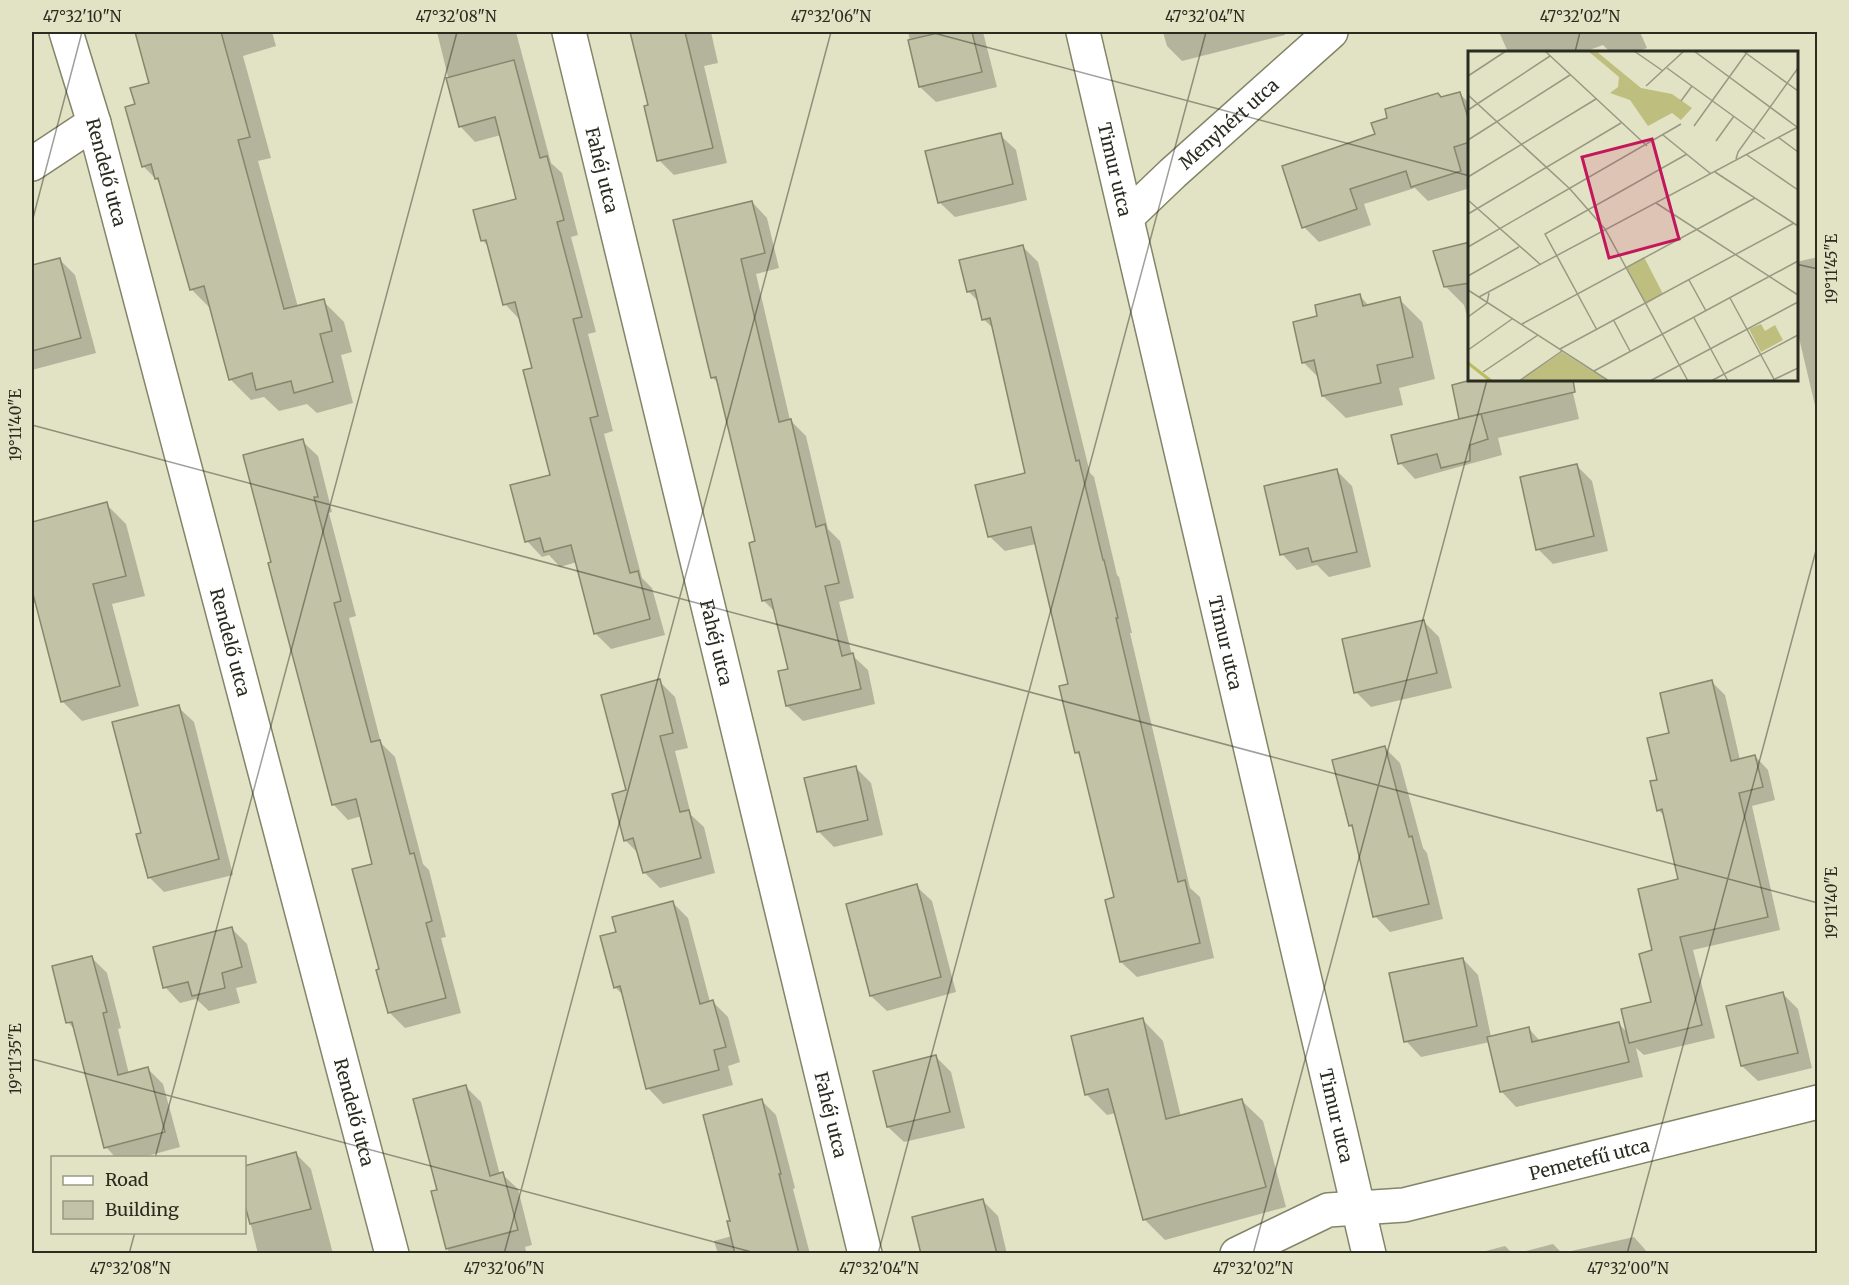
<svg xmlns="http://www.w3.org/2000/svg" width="1849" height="1285" viewBox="0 0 1849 1285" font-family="Merriweather,serif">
	<rect width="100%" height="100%" fill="#e2e2c5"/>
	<g fill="#0003">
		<polygon points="137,32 272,32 276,46 243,56 271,158 258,161 298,307 323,301 344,322 352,352 341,355 353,403 317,413 307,404 279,411 264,397 251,400 230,379 212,310 191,289 162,185 143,166 136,105 151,84"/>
		<polygon points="437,32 516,32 551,163 562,173 578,235 571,237 596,332 588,334 613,431 604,434 642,578 652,588 665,635 611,649 595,633 577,562 560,567 549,555 542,557 527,541 551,476 534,369 520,320 505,304 490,248 483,241 518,200 501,135 475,142 460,126"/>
		<polygon points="632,32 711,32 718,63 704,66 727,163 674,175 659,160 650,106"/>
		<polygon points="908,32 983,32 997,87 936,102 920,87"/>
		<polygon points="1163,32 1284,32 1285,35 1182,61 1167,46"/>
		<polygon points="1499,32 1640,32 1647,48 1636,52 1610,52 1603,45 1584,52 1508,52"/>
		<polygon points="1459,93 1470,104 1470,188 1428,201 1415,188 1364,204 1371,225 1319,242 1304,227 1376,135 1442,99"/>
		<polygon points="1000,135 1016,150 1027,200 955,217 939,202"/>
		<polygon points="752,202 767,218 779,268 756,274 790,420 806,436 828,529 840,541 854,598 839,602 852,655 868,670 875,704 803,721 787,706 790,670 776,613 764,601 751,544 757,543 719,384 713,378"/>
		<polygon points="1470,243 1470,327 1464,305 1445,286"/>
		<polygon points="1023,247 1038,262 1090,473 1094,477 1117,575 1119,577 1132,633 1130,633 1190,888 1200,897 1214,958 1137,977 1121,962 1116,899 1082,758 1076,752 1069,686 1036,544 1005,551 989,536 1027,474 994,329 983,319 979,302 968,291"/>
		<polygon points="1818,257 1818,418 1799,338 1796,339 1796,262"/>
		<polygon points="59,259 75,275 96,353 32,370 32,266"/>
		<polygon points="1360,296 1369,306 1399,299 1422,322 1435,379 1399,388 1403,405 1346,418 1323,396 1319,378 1303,362 1319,317"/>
		<polygon points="1477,380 1570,380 1579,419 1498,438 1502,455 1415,479 1400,463 1462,420 1454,386"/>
		<polygon points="302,441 318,456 332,512 329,513 356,616 349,618 381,743 395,757 423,864 429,870 446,937 441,938 461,1013 405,1028 390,1013 378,971 381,970 374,865 362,816 348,820 333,804 272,563"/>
		<polygon points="1576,465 1592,481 1608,551 1553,564 1538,549"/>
		<polygon points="1337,471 1352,486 1371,567 1329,577 1317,565 1297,570 1282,554"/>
		<polygon points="106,504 126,524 145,596 112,604 139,706 82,721 62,701 37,606 32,600 32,524"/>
		<polygon points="1424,622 1439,637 1452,688 1371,707 1356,692"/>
		<polygon points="659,681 675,697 688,748 675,751 691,815 704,827 715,873 660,888 644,872 639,854 625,840 628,791"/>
		<polygon points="1712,682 1725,695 1740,760 1755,756 1768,770 1775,800 1752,806 1780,930 1693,950 1715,1038 1644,1055 1636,1048 1643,1077 1516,1107 1501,1091 1490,1042 1421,1057 1406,1041 1463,959 1478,975 1491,1037 1529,1029 1541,1042 1619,1024 1628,1033 1653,1003 1654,951 1680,880 1666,817 1658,810 1658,781 1671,734"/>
		<polygon points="178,707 194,722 233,875 164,892 149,877 143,834"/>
		<polygon points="1385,748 1400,763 1423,848 1427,853 1443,919 1390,932 1375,916 1355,830 1350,825"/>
		<polygon points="855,767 871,783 883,835 834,847 818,831"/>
		<polygon points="916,886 932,901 956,992 887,1011 871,996 848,905"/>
		<polygon points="673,903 688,918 710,1002 713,1002 728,1017 740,1062 728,1066 733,1085 663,1104 648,1088 624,996 615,987 618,933"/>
		<polygon points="231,928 247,944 257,983 236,988 240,1003 209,1011 196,999 180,1003 165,987"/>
		<polygon points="91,957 107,973 121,1028 118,1029 129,1074 148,1069 163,1084 180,1147 140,1158 116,1158 106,1147 75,1030 68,1022"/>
		<polygon points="1783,994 1798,1009 1812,1068 1758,1081 1742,1066"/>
		<polygon points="1143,1020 1163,1041 1181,1117 1242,1101 1263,1121 1286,1207 1165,1240 1144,1219 1116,1113 1107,1115 1086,1094"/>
		<polygon points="936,1057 951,1072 965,1128 904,1142 888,1127"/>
		<polygon points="466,1087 481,1102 500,1175 502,1174 518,1189 532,1245 525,1247 527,1254 449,1254 433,1192 439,1191"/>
		<polygon points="762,1101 776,1115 795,1188 793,1189 810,1254 718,1254 714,1241 732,1236 732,1222"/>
		<polygon points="296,1154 311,1169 333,1254 258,1254 244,1197"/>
		<polygon points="982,1200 998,1216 1007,1254 923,1254"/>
		<polygon points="1634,1237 1649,1254 1514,1254 1553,1244 1562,1253"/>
		<polygon points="1505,1246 1513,1254 1474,1254"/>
	</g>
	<g fill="#c2c3a6" stroke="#87876c" stroke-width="1.5">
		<polygon points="135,32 221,32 250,137 238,140 284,309 324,299 332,331 320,334 333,382 294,393 291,381 256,390 252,373 229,380 204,286 190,290 158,178 155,179 151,164 142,167 125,107 135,104 130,88 149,83"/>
		<polygon points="630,32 685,32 713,148 657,161 644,106 648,105"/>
		<polygon points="942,32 972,32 982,72 919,87 908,40"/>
		<polygon points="514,60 540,158 547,156 564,220 557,222 582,317 573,319 598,416 590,418 630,573 638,571 650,619 594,634 571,545 544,552 540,538 525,542 510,485 550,475 523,370 532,368 515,302 503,305 486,240 481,241 473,210 516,199 495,117 459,127 446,78"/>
		<polygon points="1460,92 1470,124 1470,142 1454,147 1461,171 1411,187 1406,171 1350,189 1357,209 1302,228 1282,166 1375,134 1371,123 1387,118 1385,109 1438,93 1441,97"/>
		<polygon points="1001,133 1013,184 938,203 925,151"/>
		<polygon points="752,201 765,253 741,259 779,422 791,419 816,527 825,524 839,583 825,586 842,656 853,653 861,689 786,706 778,671 788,669 771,599 762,601 749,543 755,541 716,377 711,378 673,220"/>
		<polygon points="1470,242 1470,283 1444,287 1433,251"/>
		<polygon points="1023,245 1076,461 1079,460 1103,560 1104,560 1118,618 1116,618 1178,882 1185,880 1200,943 1120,962 1105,900 1114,897 1079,752 1075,753 1059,686 1068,684 1031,527 988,537 975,485 1025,473 990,318 982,320 975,290 967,292 959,260"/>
		<polygon points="60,258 81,338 32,351 32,265"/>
		<polygon points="1360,294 1363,306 1400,297 1413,357 1377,365 1381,383 1322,396 1314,360 1302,363 1293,322 1317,316 1315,305"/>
		<polygon points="1471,380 1573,380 1575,392 1459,419 1452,385"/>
		<polygon points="1481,414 1488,439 1470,445 1470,461 1441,468 1437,454 1398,464 1391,435"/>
		<polygon points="303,439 318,497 314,497 341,601 334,603 371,742 380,740 410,854 414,853 432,921 426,923 446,998 388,1013 376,970 379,969 352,869 372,864 356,799 332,805 268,563 271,562 243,455"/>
		<polygon points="1577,464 1594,536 1536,550 1520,477"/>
		<polygon points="1337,469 1357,552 1312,562 1308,548 1280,555 1264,486"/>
		<polygon points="107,502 126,576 93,584 120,686 61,702 32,590 32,522"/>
		<polygon points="1424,620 1437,673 1354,693 1342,639"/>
		<polygon points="660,679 673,733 660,736 680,812 689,810 701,858 643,873 633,838 624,841 612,794 626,790 601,695"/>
		<polygon points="1712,680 1731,761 1755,755 1763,787 1739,793 1768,917 1680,937 1702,1025 1629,1043 1621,1009 1651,1002 1639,954 1652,950 1638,889 1678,879 1662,809 1657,811 1650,781 1657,780 1647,738 1669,733 1660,693"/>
		<polygon points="179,705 219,859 148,878 136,834 141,833 112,722"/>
		<polygon points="1385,746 1409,837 1412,836 1429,904 1373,917 1352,825 1349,826 1332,760"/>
		<polygon points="856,766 868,820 817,832 804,778"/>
		<polygon points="917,884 941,977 870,996 846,904"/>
		<polygon points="673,901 700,1004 713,1000 726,1047 714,1050 719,1070 646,1089 620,986 614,988 600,936 616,932 612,917"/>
		<polygon points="232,927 242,967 222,973 225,988 192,996 188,982 163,988 153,947"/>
		<polygon points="92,956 107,1012 103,1013 118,1075 148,1067 165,1132 104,1148 72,1022 66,1023 52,966"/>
		<polygon points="1463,958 1477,1026 1404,1042 1389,973"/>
		<polygon points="1783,992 1798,1053 1741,1066 1726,1006"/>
		<polygon points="1143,1018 1166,1119 1242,1099 1266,1187 1143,1220 1108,1089 1085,1095 1071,1036"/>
		<polygon points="1619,1022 1629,1062 1500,1092 1487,1037 1529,1027 1532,1042"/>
		<polygon points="936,1055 950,1112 887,1127 873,1071"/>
		<polygon points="466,1085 490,1176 503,1172 518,1230 446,1249 431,1191 437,1190 413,1099"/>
		<polygon points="762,1099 781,1174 779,1174 799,1254 735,1254 727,1221 730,1221 703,1115"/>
		<polygon points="296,1152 311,1209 250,1224 244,1202 244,1166"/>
		<polygon points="983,1199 997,1254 921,1254 912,1217"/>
	</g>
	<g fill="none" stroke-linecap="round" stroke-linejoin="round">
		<defs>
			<g id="minor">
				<path id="s1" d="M 66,32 L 94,123 L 392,1254"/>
				<path id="s2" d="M 569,32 L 865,1254"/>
				<path id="s3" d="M 1083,32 L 1369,1254"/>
				<polyline points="32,164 94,123"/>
				<path id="s4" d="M 1127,217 L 1173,173 L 1331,32"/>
				<path id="s5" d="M 1237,1254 L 1328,1210 L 1404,1205 L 1818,1102"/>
			</g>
		</defs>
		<use href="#minor" stroke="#848469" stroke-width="36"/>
		<use href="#minor" stroke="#fff" stroke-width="33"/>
	</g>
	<path fill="none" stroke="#2b2c20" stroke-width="1.5" stroke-opacity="0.45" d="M 930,32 L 1470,176M 1575,52 L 1580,32M 32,222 L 82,32M 1796,264 L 1818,269M 32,425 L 1818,903M 32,1059 L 759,1254M 155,1158 L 457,32M 129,1254 L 135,1232M 504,1254 L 831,32M 878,1254 L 1206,32M 1253,1254 L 1487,380M 1627,1254 L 1818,543"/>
	<g text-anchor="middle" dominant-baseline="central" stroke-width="5" stroke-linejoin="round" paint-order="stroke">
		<g font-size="18" fill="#2b2c20" stroke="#e2e2c5">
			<text stroke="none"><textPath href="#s4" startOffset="138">Menyhért utca</textPath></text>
			<text stroke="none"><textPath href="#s3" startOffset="141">Timur utca</textPath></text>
			<text stroke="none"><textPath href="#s2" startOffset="142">Fahéj utca</textPath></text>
			<text stroke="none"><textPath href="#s1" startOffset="146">Rendelő utca</textPath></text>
			<text stroke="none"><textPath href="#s1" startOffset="632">Rendelő utca</textPath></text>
			<text stroke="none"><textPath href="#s2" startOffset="628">Fahéj utca</textPath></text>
			<text stroke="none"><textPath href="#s3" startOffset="627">Timur utca</textPath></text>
			<text stroke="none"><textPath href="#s1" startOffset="1118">Rendelő utca</textPath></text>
			<text stroke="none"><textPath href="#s2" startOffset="1114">Fahéj utca</textPath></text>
			<text stroke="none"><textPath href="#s3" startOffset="1113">Timur utca</textPath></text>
			<text stroke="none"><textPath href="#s5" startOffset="368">Pemetefű utca</textPath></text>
		</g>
	</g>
	<g transform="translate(1468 51)">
		<rect width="330" height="330" fill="#e2e2c5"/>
		<path d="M 120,0 L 128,0 L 173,37 L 204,43 L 224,57 L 213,69 L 204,62 L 180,75 L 162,49 L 142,42 L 150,36 L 151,26 ZM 176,206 L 195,243 L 178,253 L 158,216 ZM 293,273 L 297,280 L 307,274 L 315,289 L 293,301 L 281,278 ZM 94,301 L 140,330 L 52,330 Z" fill="#bebf7e"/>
		<path fill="none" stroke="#bbbb5f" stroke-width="3" d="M 0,312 L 23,330"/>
		<path fill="none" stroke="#999983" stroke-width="1.5" d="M 77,0 L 179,95M 166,0 L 195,20M 226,0 L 329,76M 275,0 L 330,40M 199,17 L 297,88M 0,25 L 38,0M 178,35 L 216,0M 0,44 L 102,138 L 137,178 L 220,330M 213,50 L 224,35M 0,59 L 82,5M 226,75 L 280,0M 195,84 L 243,123M 310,86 L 330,101M 0,89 L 102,24M 248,90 L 266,65M 279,104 L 330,139M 268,108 L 270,101 L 330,17M 247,121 L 330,175M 0,126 L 128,48M 0,149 L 73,214M 188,152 L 330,244M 0,163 L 153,72M 0,196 L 213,73M 0,225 L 51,196M 221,229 L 238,260M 0,239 L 141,330M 11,246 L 330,76M 262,247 L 307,330M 0,266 L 19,252 L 21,242M 226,267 L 260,330M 146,270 L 162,300M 54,273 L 287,147M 129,279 L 77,183 L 219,103M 92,298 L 326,172M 0,299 L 44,268M 126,320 L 330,210M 15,321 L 70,284M 305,329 L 330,317M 51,330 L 94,300M 182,330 L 330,251M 243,330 L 330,284"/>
		<path fill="#c2185b" fill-opacity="0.15" stroke="#c2185b" stroke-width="3" d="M 184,88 L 211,188 L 141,207 L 114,106 Z"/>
		<rect width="330" height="330" fill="none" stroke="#2b2c20" stroke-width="3"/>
	</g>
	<rect width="1849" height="1285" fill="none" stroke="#e2e2c5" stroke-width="66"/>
	<rect x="51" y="1156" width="195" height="78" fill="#e2e2c5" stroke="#999983" stroke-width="1.5"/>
	<rect x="63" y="1176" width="30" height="9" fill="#ffffff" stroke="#999983" stroke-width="1.5"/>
	<text x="105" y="1186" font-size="18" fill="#2b2c20">Road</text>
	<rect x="63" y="1201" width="30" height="18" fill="#c2c3a6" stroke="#999983" stroke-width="1.5"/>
	<text x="105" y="1216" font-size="18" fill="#2b2c20">Building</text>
	<rect x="33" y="33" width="1783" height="1219" fill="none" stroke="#2b2c20" stroke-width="2"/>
	<g font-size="15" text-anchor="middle" fill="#2b2c20">
		<text x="82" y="22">47°32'10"N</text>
		<text x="456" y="22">47°32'08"N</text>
		<text x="831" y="22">47°32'06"N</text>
		<text x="1205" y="22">47°32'04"N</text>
		<text x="1580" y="22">47°32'02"N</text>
		<text transform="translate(1832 269) rotate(-90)" y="5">19°11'45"E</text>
		<text transform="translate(16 425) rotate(-90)" y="5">19°11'40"E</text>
		<text transform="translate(1832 903) rotate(-90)" y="5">19°11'40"E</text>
		<text transform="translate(16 1059) rotate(-90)" y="5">19°11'35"E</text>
		<text x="130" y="1274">47°32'08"N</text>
		<text x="504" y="1274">47°32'06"N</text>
		<text x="879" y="1274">47°32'04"N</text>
		<text x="1253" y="1274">47°32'02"N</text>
		<text x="1628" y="1274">47°32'00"N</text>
	</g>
</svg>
